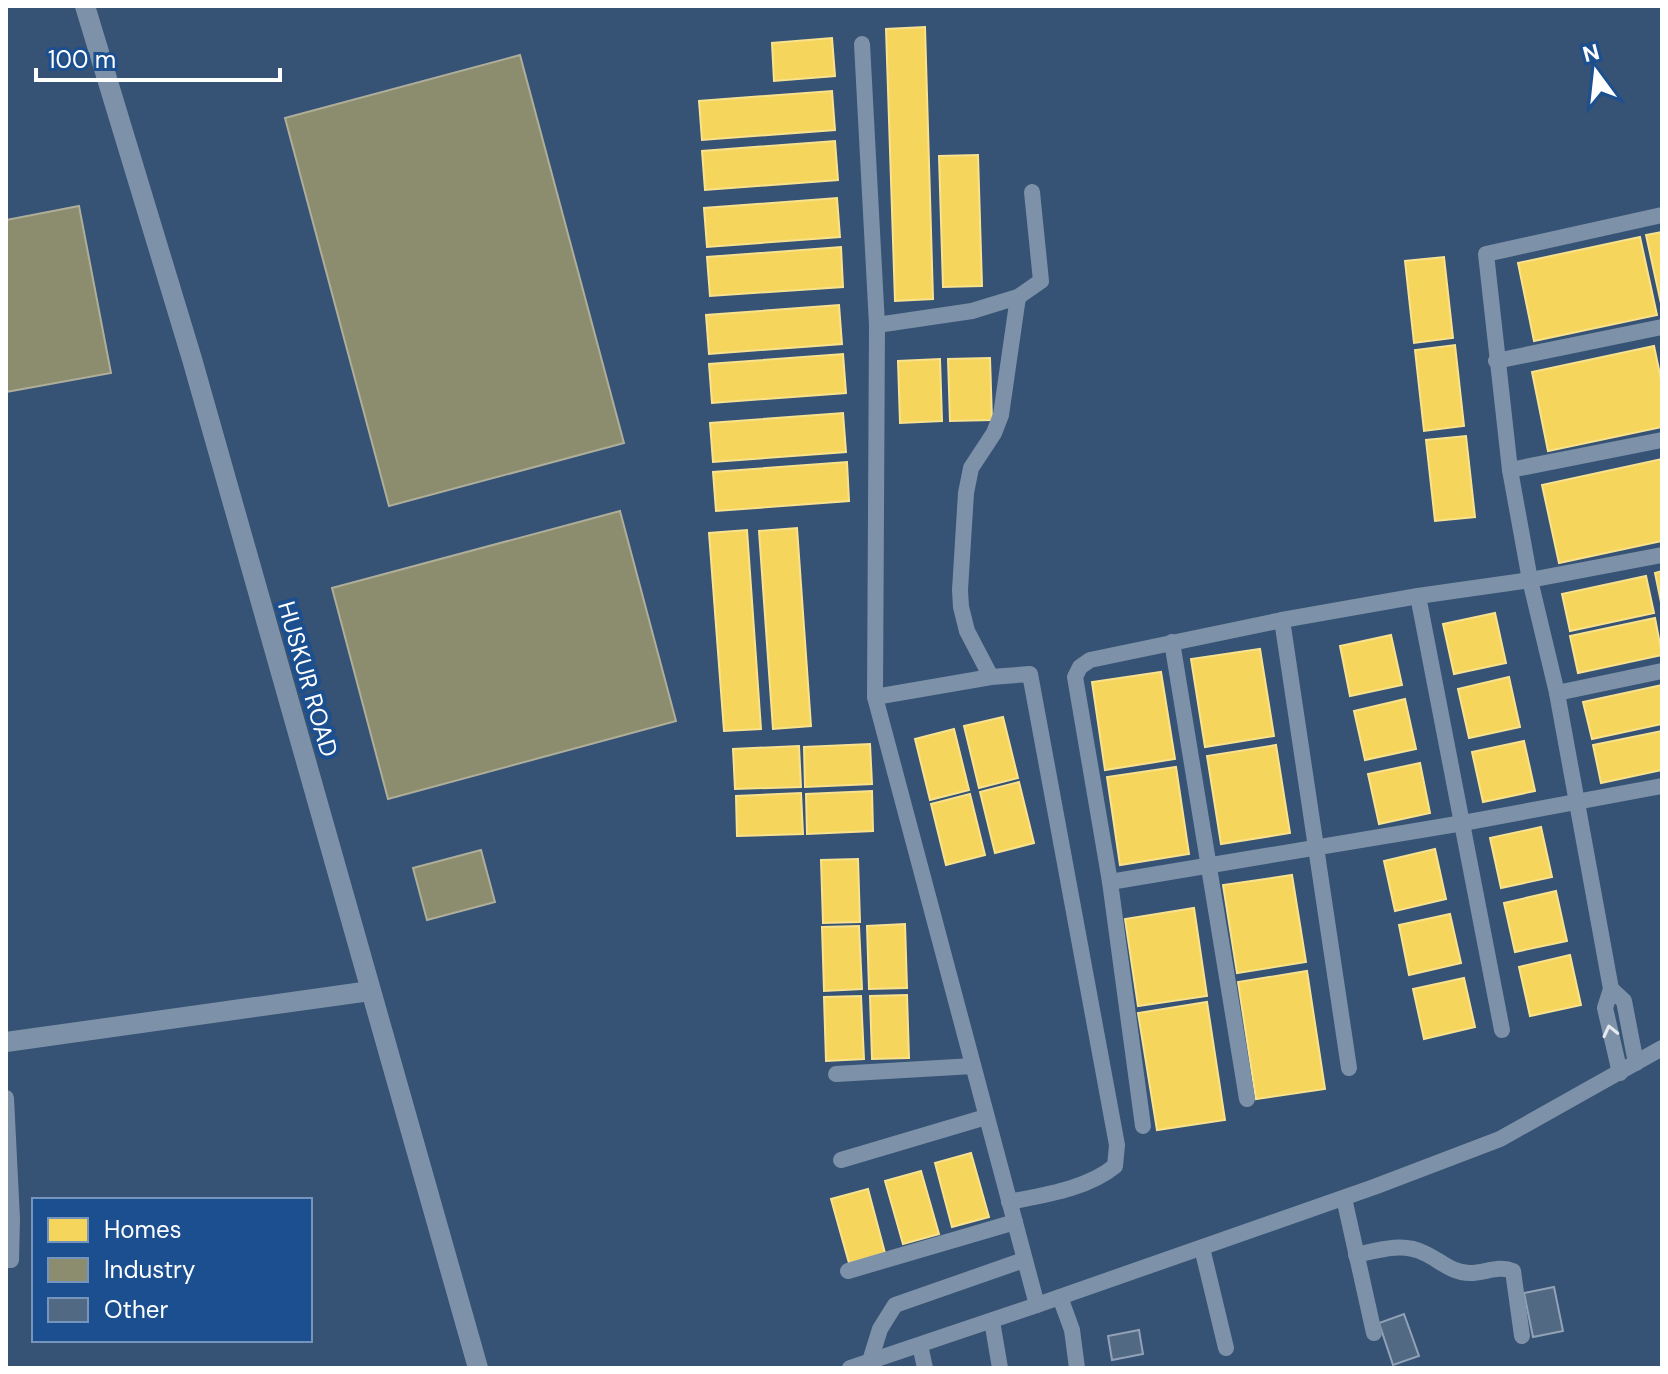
<svg xmlns="http://www.w3.org/2000/svg" width="1668" height="1374" viewBox="0 0 1668 1374" font-family="'DM Sans',sans-serif">
	<rect width="100%" height="100%" fill="#365274"/>
	<g fill="#f6d55c" stroke="#f9e28d" stroke-width="2">
		<polygon points="925,27 933,299 895,301 886,29"/>
		<polygon points="832,38 835,76 774,81 772,43"/>
		<polygon points="832,91 835,130 702,140 699,101"/>
		<polygon points="835,141 838,180 705,190 702,151"/>
		<polygon points="978,155 982,286 943,287 939,156"/>
		<polygon points="837,198 840,237 707,247 704,208"/>
		<polygon points="1662,232 1662,308 1646,235"/>
		<polygon points="1640,237 1657,315 1534,341 1518,263"/>
		<polygon points="841,247 843,287 710,296 707,257"/>
		<polygon points="1444,257 1453,338 1414,343 1405,261"/>
		<polygon points="839,305 842,344 709,354 706,315"/>
		<polygon points="1455,345 1464,426 1424,431 1415,350"/>
		<polygon points="1654,346 1662,384 1662,427 1548,451 1532,372"/>
		<polygon points="843,354 846,393 712,403 709,364"/>
		<polygon points="990,358 992,420 950,421 948,359"/>
		<polygon points="940,359 942,421 900,423 898,361"/>
		<polygon points="843,413 846,452 713,462 710,423"/>
		<polygon points="1466,436 1475,517 1435,521 1426,440"/>
		<polygon points="1662,459 1662,541 1559,563 1542,485"/>
		<polygon points="847,462 849,501 716,511 713,472"/>
		<polygon points="797,528 811,726 773,729 759,531"/>
		<polygon points="747,530 761,729 724,731 709,533"/>
		<polygon points="1662,571 1662,607 1655,573"/>
		<polygon points="1646,576 1654,613 1570,631 1562,594"/>
		<polygon points="1495,613 1506,663 1454,674 1443,624"/>
		<polygon points="1655,618 1662,655 1578,673 1570,636"/>
		<polygon points="1391,635 1402,685 1350,696 1340,646"/>
		<polygon points="1260,649 1274,736 1205,747 1191,659"/>
		<polygon points="1161,672 1175,759 1105,770 1092,682"/>
		<polygon points="1509,677 1520,727 1469,738 1458,689"/>
		<polygon points="1662,685 1662,724 1592,739 1583,702"/>
		<polygon points="1405,699 1416,749 1365,760 1354,711"/>
		<polygon points="1003,717 1018,778 979,788 964,726"/>
		<polygon points="954,729 969,790 930,800 915,739"/>
		<polygon points="1662,731 1662,770 1601,783 1593,745"/>
		<polygon points="1524,741 1535,791 1483,802 1472,752"/>
		<polygon points="870,744 872,784 805,787 804,747"/>
		<polygon points="1276,745 1290,833 1221,844 1207,756"/>
		<polygon points="799,746 801,787 735,789 733,749"/>
		<polygon points="1420,763 1430,813 1379,824 1368,774"/>
		<polygon points="1176,767 1189,854 1120,865 1107,777"/>
		<polygon points="1019,782 1034,843 995,853 980,792"/>
		<polygon points="872,791 873,831 807,834 806,794"/>
		<polygon points="801,793 803,834 737,836 736,796"/>
		<polygon points="970,794 985,855 946,865 931,804"/>
		<polygon points="1541,827 1552,877 1501,888 1490,838"/>
		<polygon points="1435,849 1446,899 1395,911 1384,861"/>
		<polygon points="858,859 860,922 823,923 821,860"/>
		<polygon points="1292,875 1306,962 1237,973 1223,885"/>
		<polygon points="1556,891 1567,941 1515,952 1504,903"/>
		<polygon points="1194,908 1207,996 1138,1006 1125,919"/>
		<polygon points="1450,914 1461,963 1409,975 1399,925"/>
		<polygon points="905,924 907,988 869,989 867,926"/>
		<polygon points="859,926 862,989 824,991 822,927"/>
		<polygon points="1570,955 1581,1005 1530,1016 1519,967"/>
		<polygon points="1307,971 1325,1089 1256,1099 1238,982"/>
		<polygon points="1464,978 1475,1027 1424,1039 1413,989"/>
		<polygon points="907,995 909,1058 872,1059 870,996"/>
		<polygon points="861,996 864,1059 826,1061 824,997"/>
		<polygon points="1207,1002 1225,1120 1157,1130 1138,1013"/>
		<polygon points="971,1153 989,1217 952,1227 935,1163"/>
		<polygon points="921,1171 939,1234 903,1244 885,1181"/>
		<polygon points="868,1189 885,1253 849,1263 831,1199"/>
	</g>
	<g fill="#8c8c6e" stroke="#aeae9a" stroke-width="2">
		<polygon points="520,55 624,443 389,506 285,118"/>
		<polygon points="79,206 111,373 6,392 6,220"/>
		<polygon points="620,511 676,721 388,799 332,588"/>
		<polygon points="481,850 495,902 427,920 413,868"/>
	</g>
	<g fill="#526984" stroke="#92a2b6" stroke-width="2">
		<polygon points="1554,1287 1563,1331 1533,1337 1524,1293"/>
		<polygon points="1404,1314 1419,1356 1393,1365 1379,1323"/>
		<polygon points="1139,1330 1143,1354 1112,1360 1108,1336"/>
	</g>
	<g fill="none" stroke-linecap="round" stroke-linejoin="round">
		<g stroke="#7d92a8" stroke-width="16">
			<path d="M 862,44 L 877,325 L 875,697 L 991,677 L 1030,674 L 1117,1145 L 1115,1166 C 1087,1189 1044,1195 1009,1202"/>
			<polyline points="877,325 972,311 1018,297 1041,281 1032,192"/>
			<polyline points="1496,361 1662,327"/>
			<polyline points="1510,470 1662,440"/>
			<polyline points="1662,555 1530,580 1418,596 1282,620 1090,660 1080,667 1075,677 1110,882 1463,823 1662,786"/>
			<polyline points="1418,596 1502,1030"/>
			<polyline points="1282,620 1349,1068"/>
			<polyline points="1172,642 1247,1099"/>
			<polyline points="991,677 967,631 961,607 960,590 966,493 971,468 994,433 1001,415 1018,297"/>
			<polyline points="1557,693 1662,671"/>
			<polyline points="1110,882 1143,1126"/>
			<polyline points="1611,989 1624,1001 1636,1063"/>
			<polyline points="1620,1073 1605,1008 1611,989 1557,693 1530,580 1510,470 1486,254 1662,215"/>
			<polyline points="836,1074 973,1066"/>
			<polyline points="6,1098 12,1219 11,1260 6,1260"/>
			<polyline points="841,1160 986,1117"/>
			<polyline points="1344,1198 1374,1333"/>
			<polyline points="1202,1248 1226,1348"/>
			<path d="M 1356,1255 C 1378,1250 1403,1242 1424,1253 C 1440,1260 1451,1273 1470,1273 C 1485,1273 1499,1265 1513,1271 L 1522,1336"/>
			<polyline points="848,1271 1015,1222"/>
			<polyline points="1060,1297 1072,1330 1077,1368"/>
			<polyline points="1037,1305 1374,1187 1500,1139 1662,1048"/>
			<polyline points="992,1321 1000,1368"/>
			<polyline points="920,1345 925,1368"/>
			<polyline points="870,1361 880,1329 895,1305 1024,1260"/>
			<polyline points="850,1368 1037,1305 875,697"/>
		</g>
		<g stroke="#7d92a8" stroke-width="20">
			<polyline points="85,6 192,359 478,1368"/>
			<polyline points="6,1042 370,991"/>
		</g>
	</g>
	<defs><path id="oneway-chevron" d="M-2-3.5L2.5 0L-2 3.5" fill="none" stroke-width="1.6" stroke-linecap="round" stroke-linejoin="round" transform="scale(2)"/></defs>
	<use stroke="#e5e9ee" href="#oneway-chevron" transform="translate(1610 1031) rotate(-103)"/>
	<g text-anchor="middle" dominant-baseline="central" stroke-width="8" stroke-linejoin="round" paint-order="stroke">
		<g font-size="24" fill="#fff" stroke="#1b4f8f">
			<text transform="translate(308 679) rotate(74)">HUSKUR ROAD</text>
		</g>
	</g>
	<rect width="1668" height="1374" fill="none" stroke="#ffffff" stroke-width="16"/>
	<rect x="32" y="1198" width="280" height="144" fill="#1b4f8f" stroke="#7695bc" stroke-width="2"/>
	<rect x="48" y="1218" width="40" height="24" fill="#f6d55c" stroke="#7695bc" stroke-width="2"/>
	<text x="104" y="1238" font-size="24" fill="#ffffff">Homes</text>
	<rect x="48" y="1258" width="40" height="24" fill="#8c8c6e" stroke="#7695bc" stroke-width="2"/>
	<text x="104" y="1278" font-size="24" fill="#ffffff">Industry</text>
	<rect x="48" y="1298" width="40" height="24" fill="#526984" stroke="#7695bc" stroke-width="2"/>
	<text x="104" y="1318" font-size="24" fill="#ffffff">Other</text>
	<g transform="translate(1596 72) rotate(345)" stroke="#1b4f8f" stroke-width="6" paint-order="stroke">
	<path d="M0-6L14 30L0 20L-14 30Z" fill="#ffffff"/>
	<text y="-12" font-size="22" font-weight="bold" text-anchor="middle" fill="#ffffff">N</text>
	</g>
	<path d="M36 68v12h244v-12" fill="none" stroke="#ffffff" stroke-width="4"/>
	<text x="48" y="68" font-size="24" fill="#ffffff" stroke="#1b4f8f" stroke-width="6" paint-order="stroke">100 m</text>
</svg>
